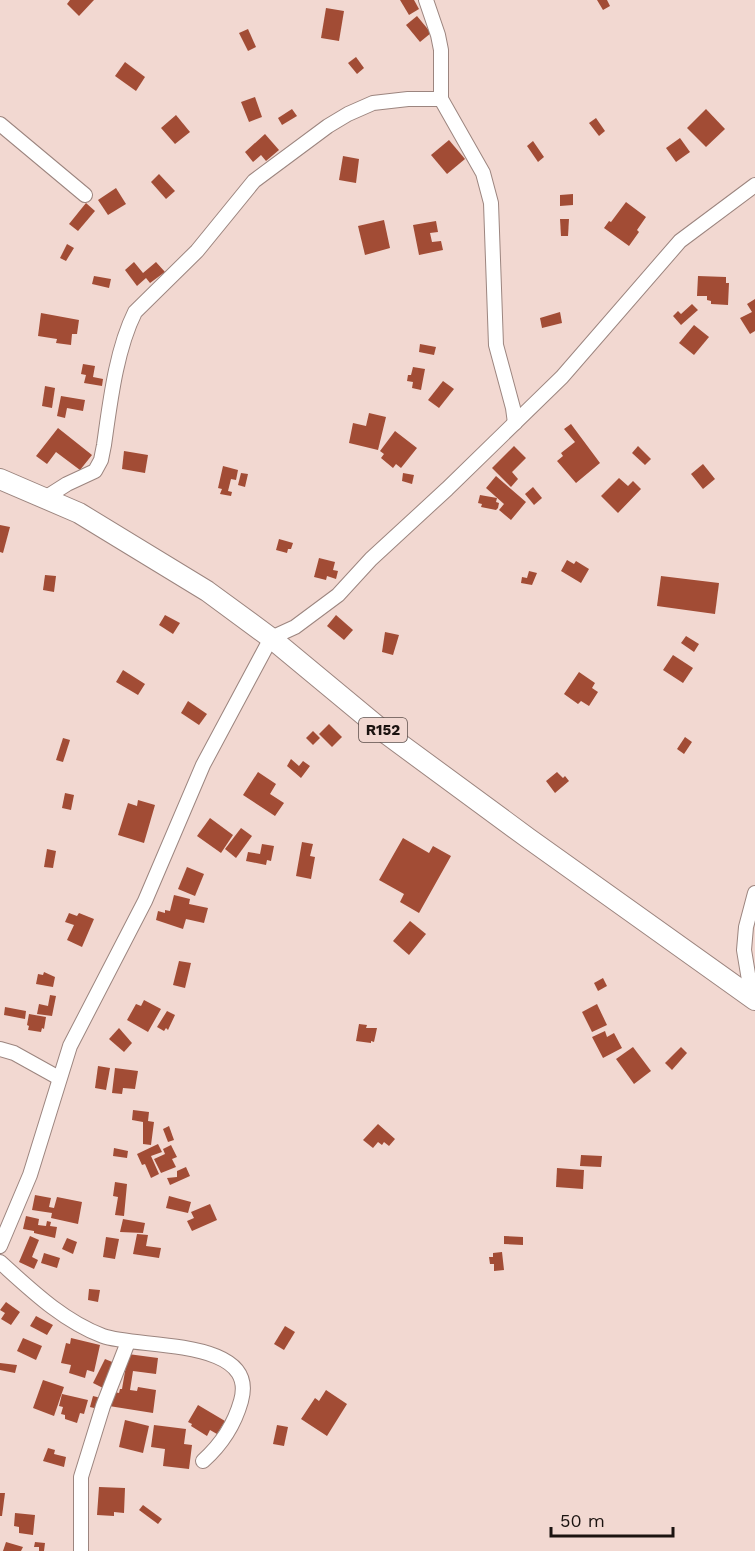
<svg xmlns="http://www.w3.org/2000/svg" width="755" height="1551" viewBox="0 0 755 1551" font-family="'Work Sans',sans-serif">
	<rect width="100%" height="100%" fill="#f2d8d1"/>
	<g fill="#a24c35">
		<polygon points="70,0 94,0 79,16 67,4"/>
		<polygon points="400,0 414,0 419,9 409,15"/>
		<polygon points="597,0 607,0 610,6 603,10"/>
		<polygon points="326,8 344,11 339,41 321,38"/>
		<polygon points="417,16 431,33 420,42 406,25"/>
		<polygon points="248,29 256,47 248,51 239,33"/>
		<polygon points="356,57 364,68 357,74 348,63"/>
		<polygon points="125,62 145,77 136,91 115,76"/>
		<polygon points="255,97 262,117 249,122 241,102"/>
		<polygon points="292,109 297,116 282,125 278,118"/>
		<polygon points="706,109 725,129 706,147 687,128"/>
		<polygon points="176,115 190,132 175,144 161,128"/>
		<polygon points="596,118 605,131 599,136 589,123"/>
		<polygon points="265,134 279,150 266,161 261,155 253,162 245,152"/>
		<polygon points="680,138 690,152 676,162 666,148"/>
		<polygon points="449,140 465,159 447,174 431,155"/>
		<polygon points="533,141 544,157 538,162 527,146"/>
		<polygon points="343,156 359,159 356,183 339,180"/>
		<polygon points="159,174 175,191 166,199 151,182"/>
		<polygon points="116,188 126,204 108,215 98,200"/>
		<polygon points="573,194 573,205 560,206 560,195"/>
		<polygon points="626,202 646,217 637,230 639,232 629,246 604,228 609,221 611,222"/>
		<polygon points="86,203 95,211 78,231 69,224"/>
		<polygon points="560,219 569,219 568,236 561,236"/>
		<polygon points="384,220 390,248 365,255 358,226"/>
		<polygon points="436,221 438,232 430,233 432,242 441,241 443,250 419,255 413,225"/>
		<polygon points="67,244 74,248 66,261 60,258"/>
		<polygon points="134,262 143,273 156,262 165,272 150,283 146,278 137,286 125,270"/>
		<polygon points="94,276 111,279 109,288 92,284"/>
		<polygon points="698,276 726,277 726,283 729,283 728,305 711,304 711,301 707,300 707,296 697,296"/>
		<polygon points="755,299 755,331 750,334 740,318 752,312 747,304"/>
		<polygon points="692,304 698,310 681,325 673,316 678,311 681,314"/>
		<polygon points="560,312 562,323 542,328 540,318"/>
		<polygon points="41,313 79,320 77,334 72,334 71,345 56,343 57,339 38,336"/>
		<polygon points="694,325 709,337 694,355 679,343"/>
		<polygon points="420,344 436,347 434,355 419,352"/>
		<polygon points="83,364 95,366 93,377 103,379 102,386 84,383 86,375 81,374"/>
		<polygon points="413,367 425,369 421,390 412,388 413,382 407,381 408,375 411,375"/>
		<polygon points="443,381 454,389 439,408 428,400"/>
		<polygon points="45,386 55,388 52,408 42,406"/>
		<polygon points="61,396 85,400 83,411 67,408 65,418 57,416"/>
		<polygon points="369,413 386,417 378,450 349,443 353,423 366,426"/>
		<polygon points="571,424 600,463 576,483 557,461 563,456 561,453 575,442 564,429"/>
		<polygon points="58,428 92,455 80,470 56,452 47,464 36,456"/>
		<polygon points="395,431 417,448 401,468 396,464 393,468 381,458 384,454 380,451"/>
		<polygon points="514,446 526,458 512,472 518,479 511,487 492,468"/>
		<polygon points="638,446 651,459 645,465 632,453"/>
		<polygon points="124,451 148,455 145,473 122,469"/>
		<polygon points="703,464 715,479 703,489 691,474"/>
		<polygon points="223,466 238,470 236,480 231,479 228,491 232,492 231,496 220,494 222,489 218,488"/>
		<polygon points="241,473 248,474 245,487 238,485"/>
		<polygon points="403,473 414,475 412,484 402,481"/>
		<polygon points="496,476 526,502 511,520 499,510 504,504 486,488"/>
		<polygon points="619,478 628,486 633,481 641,489 618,513 601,496"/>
		<polygon points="533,487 542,498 534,505 525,494"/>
		<polygon points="480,495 497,498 496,502 499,503 498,508 496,510 481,507 482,504 478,503"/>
		<polygon points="0,525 10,527 3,553 0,552"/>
		<polygon points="279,539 293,543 291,549 288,549 287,553 276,550"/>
		<polygon points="319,558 335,562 333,570 338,571 336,579 327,576 326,580 314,577"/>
		<polygon points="567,560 574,564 576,561 589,569 581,583 561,571"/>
		<polygon points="529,571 537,573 532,585 521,583 522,577 527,578"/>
		<polygon points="45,575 56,576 54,592 43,590"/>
		<polygon points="661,576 719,583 715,614 657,606"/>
		<polygon points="165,615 180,623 173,634 159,625"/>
		<polygon points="336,615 353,630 344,640 327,626"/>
		<polygon points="385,632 399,635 393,655 382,652"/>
		<polygon points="686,636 699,644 694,652 681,643"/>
		<polygon points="673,655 693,668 683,683 663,670"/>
		<polygon points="123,670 145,684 138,695 116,682"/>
		<polygon points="579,672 595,683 592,688 598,692 589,706 581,701 578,704 564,694"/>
		<polygon points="188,701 207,714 199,725 181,713"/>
		<polygon points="329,724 342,737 332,747 319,734"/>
		<polygon points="313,731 320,738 313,745 306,738"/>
		<polygon points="685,737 692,742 684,754 677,749"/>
		<polygon points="63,738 70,740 63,762 56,760"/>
		<polygon points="291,759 299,766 303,761 310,766 301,778 287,766"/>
		<polygon points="258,772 276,784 270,794 284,803 275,816 243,795"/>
		<polygon points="557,772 563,778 565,776 569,781 555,793 546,781"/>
		<polygon points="65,793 74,795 71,810 62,808"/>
		<polygon points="138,800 155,805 144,843 118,835 128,803 137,806"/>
		<polygon points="210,818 233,835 221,853 197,836"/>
		<polygon points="241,828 252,836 236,858 225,849"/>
		<polygon points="403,838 429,853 433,846 451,856 419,913 400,902 404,894 379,880"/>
		<polygon points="302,842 313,844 310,856 315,857 311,879 296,876"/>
		<polygon points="262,844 274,846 271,861 267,860 266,865 246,861 248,852 260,854"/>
		<polygon points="47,849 56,851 53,868 44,867"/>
		<polygon points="187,867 204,874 195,896 178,889"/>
		<polygon points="174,895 190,899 189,904 208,908 204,923 186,919 183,929 156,920 158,911 165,913 165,910 170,911"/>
		<polygon points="69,913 77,916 79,913 94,919 82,947 67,940 74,925 65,922"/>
		<polygon points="410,921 426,934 409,955 393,941"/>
		<polygon points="179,961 191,963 185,988 173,985"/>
		<polygon points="44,972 55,977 53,987 36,984 38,974 43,975"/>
		<polygon points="603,978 607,986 598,991 594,983"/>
		<polygon points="50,995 56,996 52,1016 37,1014 39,1004 48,1006"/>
		<polygon points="144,1000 161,1009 148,1032 127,1020 136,1004 141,1006"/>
		<polygon points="597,1004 607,1025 592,1032 582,1012"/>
		<polygon points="5,1007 26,1011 25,1019 4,1015"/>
		<polygon points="167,1011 175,1015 168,1030 166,1028 164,1031 157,1027"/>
		<polygon points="29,1014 46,1017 44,1029 42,1028 41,1032 28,1030 29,1026 27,1025"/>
		<polygon points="359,1024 367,1025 366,1028 377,1028 374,1042 371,1041 371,1043 356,1041"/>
		<polygon points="119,1028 132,1043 124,1052 109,1039"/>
		<polygon points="605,1031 607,1037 614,1033 622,1048 603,1058 592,1037"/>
		<polygon points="633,1047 651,1071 634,1084 616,1059"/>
		<polygon points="681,1047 687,1053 672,1070 665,1063"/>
		<polygon points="98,1066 110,1068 106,1090 95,1088"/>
		<polygon points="115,1068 138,1071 135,1089 123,1088 122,1094 112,1093"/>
		<polygon points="133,1110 149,1112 148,1121 154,1122 151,1145 143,1144 143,1122 132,1120"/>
		<polygon points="378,1124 395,1139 389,1146 384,1142 382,1145 378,1142 373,1148 363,1140"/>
		<polygon points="169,1126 174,1140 168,1142 163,1129"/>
		<polygon points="158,1144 162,1152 151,1156 159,1174 151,1178 145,1164 142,1165 137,1154"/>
		<polygon points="171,1145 177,1157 172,1159 176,1167 161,1173 154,1159 165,1154 163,1149"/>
		<polygon points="114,1148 128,1151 127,1158 113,1156"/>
		<polygon points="581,1155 602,1156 601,1167 580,1166"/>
		<polygon points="186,1167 190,1176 170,1185 167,1178 177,1177 177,1171"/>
		<polygon points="557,1168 584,1170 583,1189 556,1187"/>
		<polygon points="115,1182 127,1184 124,1216 115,1215 118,1197 113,1196"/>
		<polygon points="35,1195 51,1198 49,1207 54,1208 57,1197 82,1202 78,1224 51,1218 52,1213 32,1210"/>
		<polygon points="169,1196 191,1202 188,1213 166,1208"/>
		<polygon points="210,1204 217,1220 192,1231 187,1221 194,1218 191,1212"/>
		<polygon points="26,1216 39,1219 38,1225 46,1226 47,1221 51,1222 50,1226 57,1227 55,1238 34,1233 34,1231 23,1229"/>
		<polygon points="123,1219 145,1223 143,1233 120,1232"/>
		<polygon points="137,1234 148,1235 146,1246 161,1248 159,1258 133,1254"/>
		<polygon points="30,1236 39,1240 32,1257 38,1260 34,1269 19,1262"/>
		<polygon points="504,1236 523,1237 523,1245 504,1244"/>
		<polygon points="106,1237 119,1239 115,1259 103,1257"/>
		<polygon points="67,1238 77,1242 73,1254 62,1249"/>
		<polygon points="502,1252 504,1270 494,1271 494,1264 490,1264 489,1257 493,1257 493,1253"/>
		<polygon points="44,1253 60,1258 57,1268 41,1263"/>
		<polygon points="89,1289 100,1290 98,1302 88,1300"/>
		<polygon points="6,1302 20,1312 11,1325 1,1319 5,1313 0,1310"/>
		<polygon points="36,1316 53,1325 47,1335 30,1326"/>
		<polygon points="285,1326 295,1332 284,1350 274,1344"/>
		<polygon points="23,1338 42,1346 36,1360 17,1351"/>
		<polygon points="71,1338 100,1345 94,1372 87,1370 85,1378 69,1373 71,1365 61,1363 66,1343 70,1344"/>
		<polygon points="128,1354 158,1358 156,1374 133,1371 130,1390 137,1391 138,1387 156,1390 153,1413 109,1406 111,1391 119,1393 120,1389 122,1389"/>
		<polygon points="105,1359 117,1364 105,1389 93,1383"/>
		<polygon points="0,1363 17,1365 15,1373 0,1370"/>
		<polygon points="43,1380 64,1387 54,1416 33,1408"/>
		<polygon points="326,1390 347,1404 327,1436 301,1419 315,1398 319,1401"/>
		<polygon points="62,1394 88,1400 84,1414 80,1413 77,1423 65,1419 65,1415 61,1414 63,1407 59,1406"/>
		<polygon points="93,1396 101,1398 98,1409 90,1407"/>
		<polygon points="198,1405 225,1421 217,1434 210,1430 207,1436 191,1426 192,1424 188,1422"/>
		<polygon points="125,1420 149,1426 143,1453 119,1447"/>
		<polygon points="154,1425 186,1429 184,1444 192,1445 189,1469 163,1466 165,1449 151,1447"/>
		<polygon points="277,1425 288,1427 284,1446 273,1444"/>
		<polygon points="48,1448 55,1450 54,1454 66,1457 64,1467 43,1461"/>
		<polygon points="99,1487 125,1488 124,1513 114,1512 114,1516 97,1515"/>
		<polygon points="0,1493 5,1493 2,1516 0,1516"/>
		<polygon points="143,1505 162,1519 158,1524 139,1510"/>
		<polygon points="15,1513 35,1515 33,1535 19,1533 19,1527 14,1526"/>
		<polygon points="6,1542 23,1547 21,1551 3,1551"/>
		<polygon points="35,1542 45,1543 44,1551 39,1551 39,1547 34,1547"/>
	</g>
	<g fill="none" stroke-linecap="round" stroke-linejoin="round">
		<defs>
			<g id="street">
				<polyline points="426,0 438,35 441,50 441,99 483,173 491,203 496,345 513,408 515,423"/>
				<polyline points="0,124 85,195"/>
				<path d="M 45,498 L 67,484 L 95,471 L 101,460 L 104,445 C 110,403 116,350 135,312 L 197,251 L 254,181 L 328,126 L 348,114 L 373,103 L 408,99 L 441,99"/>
				<polyline points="752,998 744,950 746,927 755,893"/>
				<polyline points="0,1049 14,1053 59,1078"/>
				<polyline points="0,1246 30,1175 70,1046 145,901 203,765 271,638 295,627 338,595 371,559 447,489 562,377 680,241 755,185"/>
				<path d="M 0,1262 C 31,1290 63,1321 103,1336 C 139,1349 259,1337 241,1401 C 234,1426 222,1444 203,1461"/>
				<polyline points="81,1551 81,1477 103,1406 128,1342"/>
			</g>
			<polyline id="primary" points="0,479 79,513 207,591 271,638 388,735 528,838 755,1000"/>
		</defs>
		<use href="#street" stroke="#9c857f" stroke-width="16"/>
		<use href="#primary" stroke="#9c857f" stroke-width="22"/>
		<use href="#street" stroke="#fff" stroke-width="14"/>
		<use href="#primary" stroke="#fff" stroke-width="20"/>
	</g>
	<g text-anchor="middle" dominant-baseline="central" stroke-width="5" stroke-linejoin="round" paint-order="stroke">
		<rect fill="#f2d8d1" stroke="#5c4e4a" stroke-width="1.5" x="359" y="718" width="48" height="24" rx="4.5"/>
		<g font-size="15" font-weight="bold" fill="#1b1310">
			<text x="383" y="730">R152</text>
		</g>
	</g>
	<path d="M551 1527v9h122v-9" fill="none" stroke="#1b1310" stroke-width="3"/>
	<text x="560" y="1527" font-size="18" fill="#1b1310" stroke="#f2d8d1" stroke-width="4.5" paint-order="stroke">50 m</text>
</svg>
